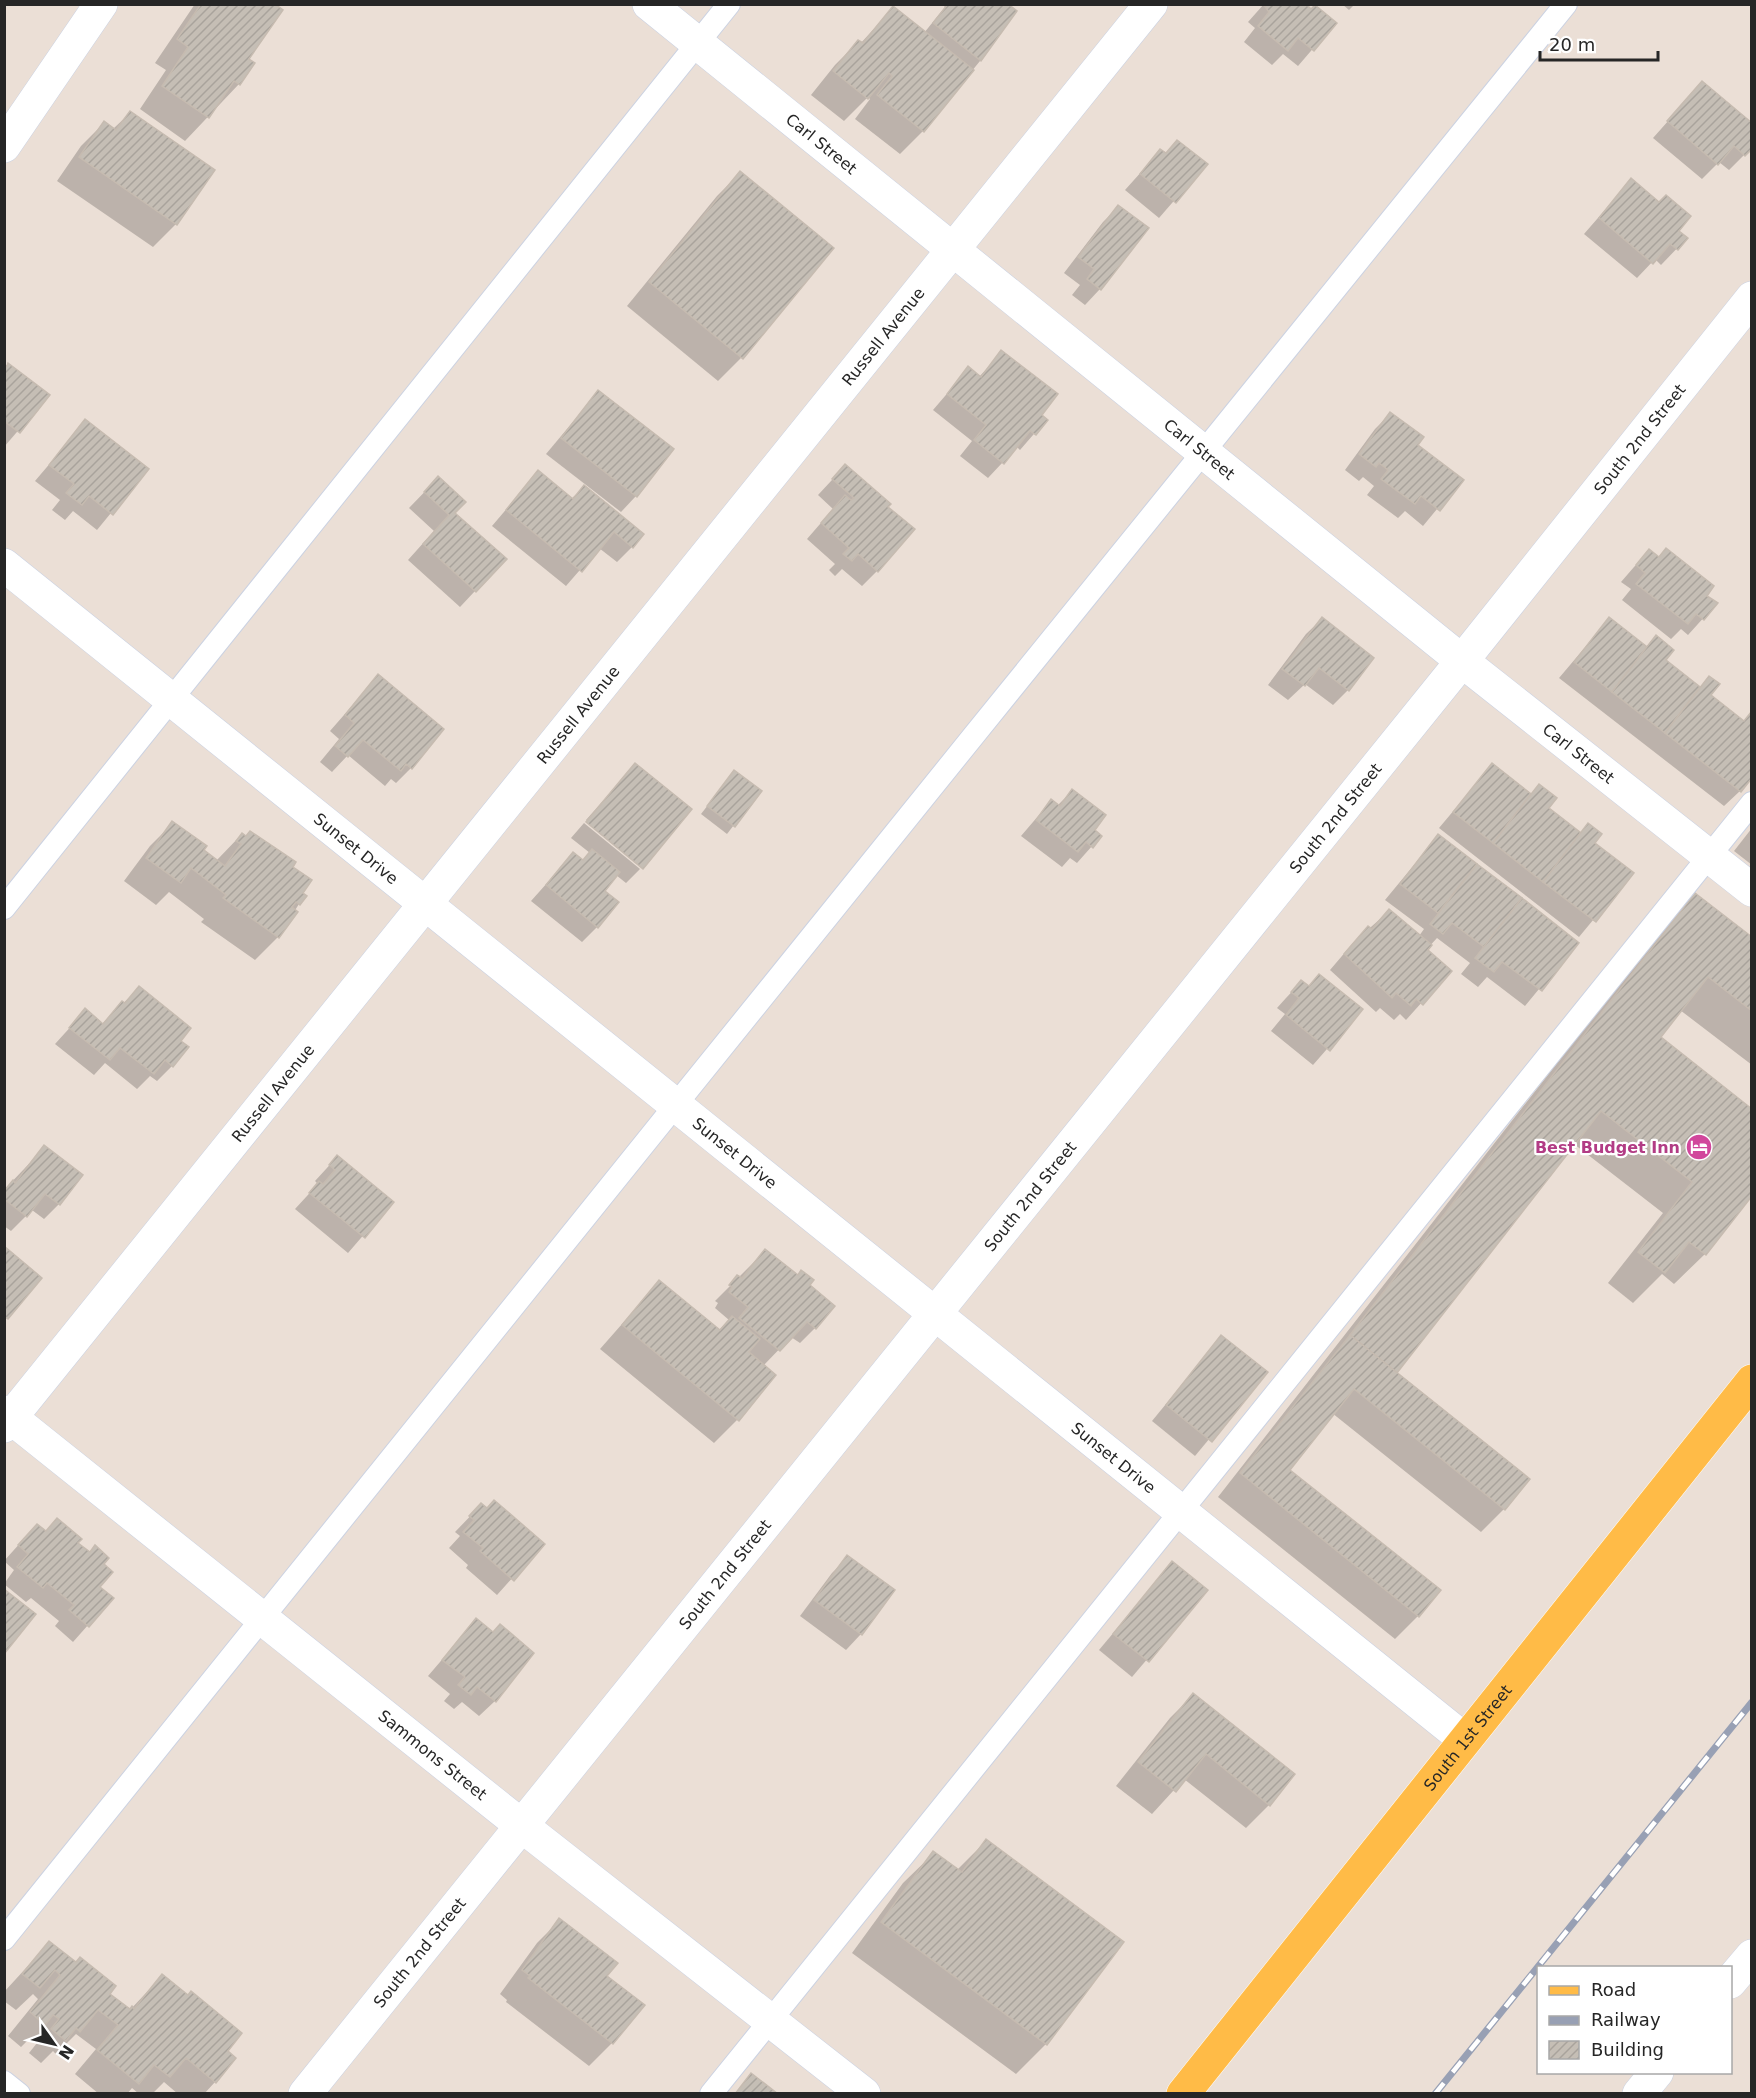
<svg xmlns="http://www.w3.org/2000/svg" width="1756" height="2098" viewBox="0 0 1756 2098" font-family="'DejaVu Sans',sans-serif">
	<defs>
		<pattern id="building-hatch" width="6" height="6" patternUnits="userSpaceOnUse" patternTransform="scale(1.5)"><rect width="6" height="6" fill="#c5beb5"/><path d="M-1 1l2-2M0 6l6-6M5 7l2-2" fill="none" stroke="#a9a39c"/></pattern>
	</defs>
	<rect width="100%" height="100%" fill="#ebdfd6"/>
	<g fill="#0003">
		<polygon points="195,4 272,4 247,60 253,63 239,84 185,141 140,109 166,70 155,63"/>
		<polygon points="942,4 1006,4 1015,12 980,61 923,131 900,154 855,119 870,99 868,97 844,121 811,95 835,65 858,42 860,44 893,8 924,33 945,7"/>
		<polygon points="1264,4 1335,23 1298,66 1283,54 1272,65 1244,42 1255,28 1248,22"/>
		<polygon points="1342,4 1355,4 1349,10"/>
		<polygon points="1702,83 1744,155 1729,170 1719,162 1702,179 1653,138"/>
		<polygon points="130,113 176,224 153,247 57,181 81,146 104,123 113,129"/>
		<polygon points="1177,142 1205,165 1159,218 1125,190 1160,151 1165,154"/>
		<polygon points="740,173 831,248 741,358 718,381 627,306 717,196"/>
		<polygon points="1631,180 1686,239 1661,265 1655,259 1637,278 1584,234"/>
		<polygon points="1118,207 1147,228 1100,289 1085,305 1072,295 1080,285 1064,273 1103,222"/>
		<polygon points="1002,352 1040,415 1046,420 1020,450 1017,447 988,478 960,456 972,441 933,410 969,368 979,377"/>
		<polygon points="4,365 48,396 4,447"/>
		<polygon points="598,392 636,496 621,512 546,454"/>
		<polygon points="1390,414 1416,445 1461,480 1423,526 1405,511 1398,518 1367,495 1374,486 1363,477 1359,481 1345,470 1375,429"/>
		<polygon points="86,421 147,469 97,530 73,511 65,520 52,510 60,500 35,481"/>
		<polygon points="845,466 877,571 862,586 842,569 835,576 829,570 835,564 807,539 833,509 818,495"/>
		<polygon points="538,472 571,499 584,487 632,547 617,562 599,548 566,586 492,526"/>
		<polygon points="438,478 453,513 475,591 460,607 408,560 434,531 409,508"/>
		<polygon points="1666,550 1705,596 1716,604 1688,635 1681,629 1671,639 1622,600 1631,589 1621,582 1634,567 1649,551 1657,558"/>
		<polygon points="1322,619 1348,690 1333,705 1305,684 1288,700 1268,685 1306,634"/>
		<polygon points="1609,619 1646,647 1656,637 1664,661 1699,688 1709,678 1709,695 1743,722 1752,713 1740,791 1724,806 1559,678"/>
		<polygon points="378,676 411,768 396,783 391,779 385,786 348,755 332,772 320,762 339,739 330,731"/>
		<polygon points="635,765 642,867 586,820"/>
		<polygon points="1492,765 1530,795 1539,786 1547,808 1632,873 1579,937 1439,828"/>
		<polygon points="734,772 760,791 727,834 701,814"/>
		<polygon points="1072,791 1092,831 1100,837 1077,863 1070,858 1062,867 1021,836 1051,801 1057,806"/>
		<polygon points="173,823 216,861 242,834 291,867 299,904 278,937 255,960 201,922 204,919 169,892 156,905 124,881 150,846"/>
		<polygon points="584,823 640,869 626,883 616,875 603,891 597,927 582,942 531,901 573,854 582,861 590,853 571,838"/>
		<polygon points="1752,828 1752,865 1734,851"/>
		<polygon points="1438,836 1577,943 1525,1006 1487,977 1478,987 1461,974 1470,963 1437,938 1426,950 1450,971 1406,1020 1400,1014 1394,1020 1380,1008 1376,1012 1330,970 1353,943 1389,911 1419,936 1424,929 1385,900"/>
		<polygon points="1696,895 1752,938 1752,1065 1680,1010 1658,1038 1752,1111 1705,1254 1674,1284 1662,1274 1633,1303 1608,1283 1663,1213 1574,1144 1395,1373 1504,1509 1481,1532 1332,1413 1288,1470 1418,1616 1395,1639 1218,1497 1665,925"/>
		<polygon points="1319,976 1361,1010 1313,1065 1271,1031 1285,1014 1277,1008 1286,998 1301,982 1308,987"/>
		<polygon points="139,988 179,1041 172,1066 157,1081 150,1076 137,1089 105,1063 94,1075 55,1044 85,1011 102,1024"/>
		<polygon points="45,1147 59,1204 44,1219 32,1210 11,1231 4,1226 4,1190"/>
		<polygon points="337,1157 392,1202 348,1253 295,1209 318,1184 315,1181"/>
		<polygon points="765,1251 808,1285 815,1328 800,1343 791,1337 763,1366 737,1420 714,1443 600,1349 659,1282 718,1331 729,1320 715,1308 718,1303 715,1301"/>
		<polygon points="1221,1337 1265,1372 1195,1456 1152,1421"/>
		<polygon points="481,1505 543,1544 497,1595 466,1568 468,1565 449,1548 460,1536 455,1532"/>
		<polygon points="57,1520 76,1544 102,1564 98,1587 112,1598 73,1642 55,1626 59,1621 31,1598 26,1602 4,1584 14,1570 4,1561 22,1541 45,1532"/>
		<polygon points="848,1557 861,1634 846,1650 800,1616 832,1573"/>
		<polygon points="1172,1563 1205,1591 1132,1677 1099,1650"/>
		<polygon points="476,1620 495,1701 479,1716 462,1702 454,1709 444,1701 450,1694 428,1676"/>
		<polygon points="1193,1695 1269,1805 1246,1828 1184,1779 1152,1814 1116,1786 1170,1718"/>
		<polygon points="986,1841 1046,2044 1016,2074 852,1953 903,1883 934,1853 957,1870"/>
		<polygon points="560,1920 612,2043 589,2066 506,2002 507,2000 500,1994 537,1943"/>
		<polygon points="49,1943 129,2011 162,1976 226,2051 215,2082 204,2094 178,2094 164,2082 152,2094 139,2094 132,2088 127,2094 99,2094 75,2074 96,2049 76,2034 56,2054 53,2051 41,2063 29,2053 37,2043 30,2038 21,2047 8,2036 38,1999 33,1994 16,2010 4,2001 4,1992"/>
	</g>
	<g fill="url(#building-hatch)" stroke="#c6bbb0" stroke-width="1.5">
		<polygon points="201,4 275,4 283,10 249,59 255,63 240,85 234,81 209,118 162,86 188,47 177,39"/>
		<polygon points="948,4 1008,4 1017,11 981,61 933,23"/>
		<polygon points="1263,4 1306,4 1311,9 1315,5 1337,23 1314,51 1298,38 1288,51 1258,26 1269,12"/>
		<polygon points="893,6 974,70 924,132 877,95 892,76 889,73 868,99 833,71 858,40 863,43"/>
		<polygon points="1702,81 1752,123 1752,149 1745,156 1734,146 1718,165 1667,121"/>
		<polygon points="130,111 215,170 177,225 79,157 104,121 116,130"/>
		<polygon points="1177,140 1208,164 1176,203 1140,174 1160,149 1166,153"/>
		<polygon points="740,171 834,248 743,359 649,282"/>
		<polygon points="1631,178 1659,202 1666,195 1691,216 1679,231 1688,238 1678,250 1670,244 1653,264 1599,218"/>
		<polygon points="1118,205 1149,228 1101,290 1087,279 1094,269 1078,257"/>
		<polygon points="1001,350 1058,394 1042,415 1048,420 1036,435 1030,431 1004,464 974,440 986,425 947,394 968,366 981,377"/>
		<polygon points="8,363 50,395 20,433 4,421 4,365 7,366"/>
		<polygon points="598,390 674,449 637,497 561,438"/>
		<polygon points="1390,412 1424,437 1418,445 1464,480 1440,511 1421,496 1415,504 1381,479 1388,470 1379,463 1376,467 1359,454"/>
		<polygon points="85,419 149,469 113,515 89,496 82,505 66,493 74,484 49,465"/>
		<polygon points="845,464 891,504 888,507 915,529 878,572 858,554 852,561 843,554 849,548 821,523 845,495 851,500 854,498 832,479"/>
		<polygon points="538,470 573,499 584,485 644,534 633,548 614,532 582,572 506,510"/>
		<polygon points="438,476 466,502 455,513 507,559 476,592 423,544 449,515 424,492"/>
		<polygon points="1666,548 1714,586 1707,596 1718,603 1704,620 1696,614 1688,624 1636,584 1645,573 1636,565 1649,549 1659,557"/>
		<polygon points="1322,617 1374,658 1349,691 1319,668 1305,686 1282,669"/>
		<polygon points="1609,617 1647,647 1612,692 1574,662"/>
		<polygon points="1656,635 1674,650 1666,660 1700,687 1665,733 1612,692"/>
		<polygon points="378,674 444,729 412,769 406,764 401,771 363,740 348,757 335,746 354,723 345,715"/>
		<polygon points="1709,676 1720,684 1711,695 1744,721 1752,711 1752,778 1741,792 1665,733"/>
		<polygon points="635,763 692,809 643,869 586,822"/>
		<polygon points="1492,763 1531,794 1493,843 1453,812"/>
		<polygon points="734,770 762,791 735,827 707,806"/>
		<polygon points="1539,784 1557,798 1549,808 1581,833 1543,882 1493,843"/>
		<polygon points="1072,789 1106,815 1095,830 1102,836 1093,848 1086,842 1078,852 1036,820 1051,799 1060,806"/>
		<polygon points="172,821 207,846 204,850 225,866 241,844 236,841 242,833 246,836 250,831 296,862 293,867 312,880 303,893 307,896 300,905 296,902 292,907 298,912 279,938 223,898 226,895 191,868 181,883 146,858"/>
		<polygon points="1588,823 1602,834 1595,843 1634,873 1596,922 1543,882"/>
		<polygon points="1438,834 1477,864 1438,913 1400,884"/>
		<polygon points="592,849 620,872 605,891 619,902 598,928 546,885 573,852 583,860"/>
		<polygon points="1477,864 1522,898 1484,947 1452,923 1443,934 1430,924"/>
		<polygon points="1695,893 1752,937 1752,1011 1708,977 1661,1037 1752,1109 1752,1196 1706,1255 1689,1242 1665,1273 1638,1252 1692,1182 1601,1111 1397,1373 1350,1335"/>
		<polygon points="1522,898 1579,943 1542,991 1502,962 1494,972 1475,958"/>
		<polygon points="1389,909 1432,945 1428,950 1452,971 1423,1005 1416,999 1411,1006 1396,993 1392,998 1344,954 1368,926 1372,929"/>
		<polygon points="1319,974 1363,1009 1330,1051 1286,1015 1299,998 1291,992 1301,980 1309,986"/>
		<polygon points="139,986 191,1028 181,1041 189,1047 173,1067 165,1060 154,1074 120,1048 110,1060 69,1028 85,1008 103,1024 122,1001 125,1003"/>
		<polygon points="44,1145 83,1175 60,1205 45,1194 27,1217 4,1199 4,1191 13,1180 15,1183"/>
		<polygon points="337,1155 394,1202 365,1238 309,1193 319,1181 323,1184 335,1170 329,1165"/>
		<polygon points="4,1246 42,1278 8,1319 4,1316"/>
		<polygon points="765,1249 798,1275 801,1270 814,1280 810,1285 835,1306 816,1329 807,1322 780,1351 739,1318 748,1307 729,1292 732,1287 729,1285 737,1275 742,1278"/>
		<polygon points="659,1280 720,1330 732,1316 760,1339 749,1352 776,1375 739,1421 622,1325"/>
		<polygon points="1221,1335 1268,1372 1212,1442 1166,1405"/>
		<polygon points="1350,1335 1530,1479 1505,1510 1354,1389 1290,1470 1441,1590 1419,1617 1240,1473"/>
		<polygon points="494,1500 545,1544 514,1581 480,1551 483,1548 463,1532 474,1520 469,1516 481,1503 487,1508"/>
		<polygon points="57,1518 82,1539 78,1543 90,1552 95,1545 109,1558 104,1564 113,1572 100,1587 114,1598 89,1627 69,1610 74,1605 47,1583 43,1588 17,1567 28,1554 18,1545 37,1524 46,1531"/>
		<polygon points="847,1555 895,1590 862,1635 814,1600"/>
		<polygon points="1172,1561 1208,1590 1149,1662 1113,1634"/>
		<polygon points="4,1589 36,1614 4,1654"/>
		<polygon points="476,1618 493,1632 500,1624 534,1653 496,1702 477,1687 471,1695 458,1685 465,1677 442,1660"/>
		<polygon points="1193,1693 1295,1774 1270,1806 1206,1754 1176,1792 1138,1762"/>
		<polygon points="986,1839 1124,1942 1047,2045 881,1922 933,1851 962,1872"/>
		<polygon points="559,1918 618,1963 607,1976 645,2005 613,2044 528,1978 530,1976 522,1970"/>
		<polygon points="49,1941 76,1962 80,1957 116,1986 110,1994 130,2009 132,2006 134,2009 162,1974 188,1995 191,1991 242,2033 228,2051 236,2058 216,2083 186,2058 170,2077 154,2065 139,2084 97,2050 118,2025 98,2010 80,2032 76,2028 66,2041 51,2029 59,2019 53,2015 45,2025 30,2012 60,1975 55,1970 40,1988 22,1974"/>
		<polygon points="751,2073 778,2094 735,2094"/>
	</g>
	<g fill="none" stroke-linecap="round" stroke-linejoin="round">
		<defs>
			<g id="service">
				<polyline points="4,908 729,4"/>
				<path d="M 4,1939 C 227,1658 454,1381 678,1102 C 974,736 1268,369 1566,4"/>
				<polyline points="4,2082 19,2094"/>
				<polyline points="711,2094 1752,803"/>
			</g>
			<g id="minor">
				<path id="s1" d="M 649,4 L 1462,661 L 1752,890"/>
				<polyline points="4,146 101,4"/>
				<path id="s2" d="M 4,565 L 1465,1740"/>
				<path id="s3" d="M 4,1412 L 522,1826 L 864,2094"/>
				<path id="s4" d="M 4,1426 L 1151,4"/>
				<path id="s5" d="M 305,2094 L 1462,661 L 1752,298"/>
			</g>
			<g id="secondary">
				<polyline points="1730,1982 1752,1956"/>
				<polyline points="1639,2094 1657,2072"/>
			</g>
			<g id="primary">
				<path id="s6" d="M 1183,2094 L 1752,1381"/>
			</g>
		</defs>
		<use href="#service" stroke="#cbd2e2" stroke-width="24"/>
		<use href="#minor" stroke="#cbd2e2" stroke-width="34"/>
		<use href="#secondary" stroke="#cbd2e2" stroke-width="34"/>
		<use href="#primary" stroke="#fff" stroke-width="34"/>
		<use href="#service" stroke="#fff" stroke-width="22"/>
		<use href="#minor" stroke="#fff" stroke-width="33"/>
		<use href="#secondary" stroke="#fff" stroke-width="33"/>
		<use href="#primary" stroke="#ffbb47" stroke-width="33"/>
		<defs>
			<polyline id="rail" points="1435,2094 1752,1702"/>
		</defs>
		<use href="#rail" stroke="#98a0b4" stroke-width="7"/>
		<use href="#rail" stroke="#fff" stroke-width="4.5" stroke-dasharray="14" stroke-linecap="butt"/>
	</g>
	<defs>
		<symbol id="hotel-disc" viewBox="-11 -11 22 22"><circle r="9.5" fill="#d1479c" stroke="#fff"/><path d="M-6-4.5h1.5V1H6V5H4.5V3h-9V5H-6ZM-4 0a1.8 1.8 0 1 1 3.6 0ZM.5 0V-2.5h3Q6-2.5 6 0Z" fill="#fff"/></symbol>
	</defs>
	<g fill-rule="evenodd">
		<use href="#hotel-disc" x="1684" y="1132" width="30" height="30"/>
	</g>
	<g text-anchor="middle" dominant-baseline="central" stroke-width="4.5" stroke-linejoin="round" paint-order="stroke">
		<g font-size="16" fill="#262626" stroke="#fff">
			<text stroke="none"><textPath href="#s1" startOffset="222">Carl Street</textPath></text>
			<text stroke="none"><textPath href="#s4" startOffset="1400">Russell Avenue</textPath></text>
			<text stroke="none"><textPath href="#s5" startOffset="2126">South 2nd Street</textPath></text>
			<text stroke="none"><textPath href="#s1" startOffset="708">Carl Street</textPath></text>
			<text stroke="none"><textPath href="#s4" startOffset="914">Russell Avenue</textPath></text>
			<text stroke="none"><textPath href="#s1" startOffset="1194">Carl Street</textPath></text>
			<text stroke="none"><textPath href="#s5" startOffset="1640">South 2nd Street</textPath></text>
			<text stroke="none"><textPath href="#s2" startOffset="452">Sunset Drive</textPath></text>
			<text stroke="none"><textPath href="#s4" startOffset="428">Russell Avenue</textPath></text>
			<text stroke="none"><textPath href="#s2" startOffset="938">Sunset Drive</textPath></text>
			<text stroke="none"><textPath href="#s5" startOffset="1154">South 2nd Street</textPath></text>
			<text stroke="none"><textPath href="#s2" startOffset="1424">Sunset Drive</textPath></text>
			<text stroke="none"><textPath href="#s5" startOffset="668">South 2nd Street</textPath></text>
			<text stroke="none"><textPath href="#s6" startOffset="456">South 1st Street</textPath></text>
			<text stroke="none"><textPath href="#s3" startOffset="549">Sammons Street</textPath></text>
			<text stroke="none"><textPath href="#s5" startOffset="182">South 2nd Street</textPath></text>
		</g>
		<g font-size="16" font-weight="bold" fill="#b23c85" stroke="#fff" text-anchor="end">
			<text x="1680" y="1147">Best Budget Inn</text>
		</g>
	</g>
	<rect width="1756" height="2098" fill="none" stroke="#262626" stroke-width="12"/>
	<rect x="1537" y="1966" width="195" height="108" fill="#ffffff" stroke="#a8a8a8" stroke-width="1.5"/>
	<rect x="1549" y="1986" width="30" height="9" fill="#ffbb47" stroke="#a8a8a8" stroke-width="1.5"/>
	<text x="1591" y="1996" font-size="18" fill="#262626">Road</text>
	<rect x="1549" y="2016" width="30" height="9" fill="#98a0b4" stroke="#a8a8a8" stroke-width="1.5"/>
	<text x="1591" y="2026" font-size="18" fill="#262626">Railway</text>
	<rect x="1549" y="2041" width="30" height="18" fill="url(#building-hatch)" stroke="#a8a8a8" stroke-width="1.5"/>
	<text x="1591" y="2056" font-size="18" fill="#262626">Building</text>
	<g transform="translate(54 2044) rotate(124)" stroke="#ffffff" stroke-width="4.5" paint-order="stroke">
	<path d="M0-4.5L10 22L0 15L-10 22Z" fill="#262626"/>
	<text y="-9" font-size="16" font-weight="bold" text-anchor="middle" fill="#262626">N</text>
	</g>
	<path d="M1540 51v9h118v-9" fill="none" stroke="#262626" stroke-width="3"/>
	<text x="1549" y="51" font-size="18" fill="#262626" stroke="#ffffff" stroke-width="4.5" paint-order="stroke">20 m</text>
</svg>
